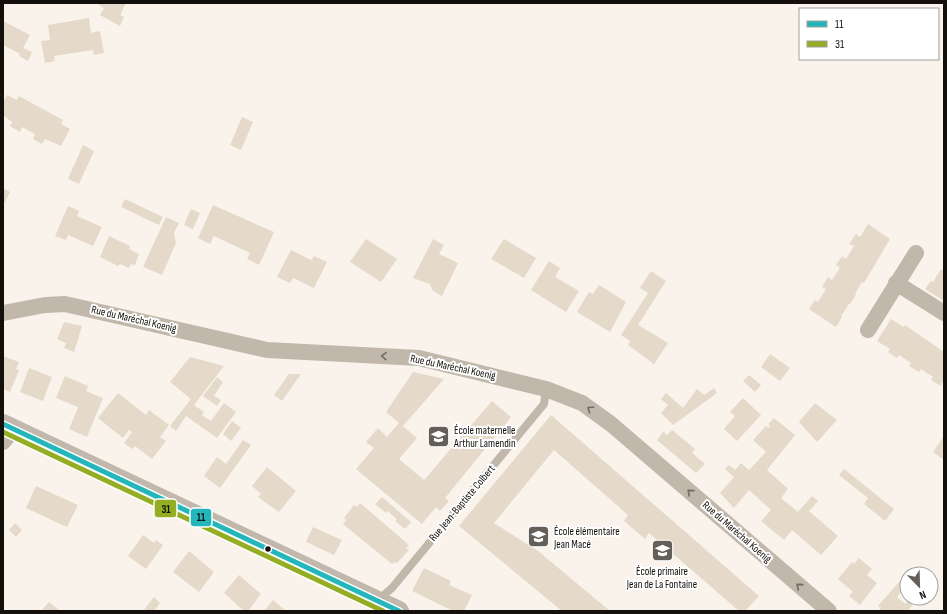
<svg xmlns="http://www.w3.org/2000/svg" width="947" height="614" viewBox="0 0 947 614" font-family="'Sofia Sans Condensed',sans-serif">
	<rect width="100%" height="100%" fill="#f9f3ec"/>
	<g fill="#e5d9c9">
		<polygon points="96,3 126,3 120,15 124,17 120,26 100,15 104,8"/>
		<polygon points="89,18 91,33 100,31 104,53 94,55 93,50 54,56 55,61 45,63 41,41 50,40 48,25"/>
		<polygon points="3,21 30,35 23,48 32,52 28,61 19,56 20,54 3,45"/>
		<polygon points="7,95 17,100 19,96 63,120 61,124 70,129 61,146 45,139 42,144 33,139 35,134 22,127 20,132 10,126 12,122 3,115 3,103"/>
		<polygon points="242,117 253,122 241,150 230,145"/>
		<polygon points="83,145 94,151 79,184 68,179"/>
		<polygon points="3,188 10,192 3,206"/>
		<polygon points="125,199 163,217 159,225 121,207"/>
		<polygon points="213,205 274,232 259,265 247,259 250,253 214,236 210,244 198,238"/>
		<polygon points="68,206 79,211 77,216 102,227 93,246 68,235 66,240 55,236"/>
		<polygon points="191,209 200,213 193,229 184,225"/>
		<polygon points="166,217 179,223 174,233 176,243 162,275 143,267"/>
		<polygon points="868,224 890,239 864,283 862,282 855,294 856,295 850,304 849,304 841,316 842,317 836,327 809,309 815,300 818,302 826,289 822,287 828,277 832,280 840,268 836,265 842,256 846,259 854,246 849,244 856,234 860,237"/>
		<polygon points="109,236 130,246 129,249 139,254 135,265 131,264 129,268 120,264 118,266 100,257"/>
		<polygon points="366,239 397,259 381,282 350,262"/>
		<polygon points="433,239 444,245 439,254 458,263 442,296 433,291 430,284 413,278"/>
		<polygon points="504,239 536,258 524,278 491,259"/>
		<polygon points="291,250 311,260 314,256 327,262 314,288 293,278 290,283 277,277"/>
		<polygon points="549,261 560,268 555,277 579,291 566,312 531,290"/>
		<polygon points="941,269 944,271 944,301 925,289 931,281 933,282"/>
		<polygon points="651,271 666,281 638,325 668,343 654,364 628,345 630,341 621,335 648,293 640,288"/>
		<polygon points="599,285 626,302 610,332 577,312 589,292 593,294"/>
		<polygon points="891,319 904,327 905,325 944,352 944,383 942,382 941,386 931,380 933,377 921,369 919,372 909,366 911,363 899,355 897,358 888,352 890,349 877,341"/>
		<polygon points="64,322 82,326 74,352 64,348 66,343 57,339"/>
		<polygon points="770,354 790,368 780,381 761,367"/>
		<polygon points="3,356 19,362 16,369 19,370 10,392 3,389"/>
		<polygon points="190,357 224,366 194,405 204,412 202,415 211,421 224,403 236,412 217,438 186,416 176,431 170,426 191,399 170,382"/>
		<polygon points="29,368 52,377 43,401 20,392"/>
		<polygon points="413,372 444,379 403,426 417,438 399,459 424,480 492,401 511,417 445,498 449,501 440,511 436,507 422,524 356,469 374,448 366,442 378,428 387,437 399,423 386,412"/>
		<polygon points="289,374 301,374 282,401 274,395"/>
		<polygon points="749,375 761,385 755,392 743,381"/>
		<polygon points="65,376 88,386 86,391 103,398 87,437 69,429 83,396 78,407 56,398"/>
		<polygon points="217,377 223,382 214,396 221,400 217,406 203,396"/>
		<polygon points="714,388 717,393 673,425 661,413 668,405 661,399 666,393 683,408 697,389 704,395"/>
		<polygon points="118,393 146,415 149,410 169,425 160,437 166,441 152,459 135,446 132,449 124,443 132,432 129,430 123,438 98,418"/>
		<polygon points="743,398 761,415 737,441 724,429 735,416 730,412"/>
		<polygon points="815,403 837,420 817,442 799,422"/>
		<polygon points="551,415 759,596 745,611 739,611 649,533 645,539 624,521 628,515 554,450 494,523 538,551 610,611 562,611 459,526"/>
		<polygon points="774,418 795,435 767,470 788,489 781,498 798,512 812,496 818,501 809,511 838,536 821,555 792,530 784,540 761,521 771,510 749,490 734,508 720,493 734,477 725,469 729,465 735,470 741,463 749,470 766,452 753,440 766,426 769,428 770,425 768,424"/>
		<polygon points="232,421 241,428 231,441 223,434"/>
		<polygon points="672,430 695,449 692,453 705,464 696,473 657,440 663,432 667,435"/>
		<polygon points="944,436 944,460 933,452"/>
		<polygon points="243,440 251,445 220,488 204,476 217,457 226,464"/>
		<polygon points="267,467 296,491 279,512 258,497 261,494 252,486"/>
		<polygon points="844,469 894,509 885,521 864,504 868,498 839,475"/>
		<polygon points="36,486 78,505 67,527 26,508"/>
		<polygon points="382,497 411,522 405,529 395,521 397,519 392,515 388,511 386,513 375,504"/>
		<polygon points="360,503 409,545 406,548 409,550 397,563 395,562 392,564 343,524 346,520 344,518 354,505 357,507"/>
		<polygon points="15,523 22,530 16,537 9,530"/>
		<polygon points="313,527 342,540 334,555 306,542"/>
		<polygon points="143,535 154,543 156,540 163,545 146,569 128,556"/>
		<polygon points="189,551 214,572 199,592 173,572"/>
		<polygon points="859,558 872,569 867,575 877,583 860,605 849,596 853,592 838,579 852,562 854,564"/>
		<polygon points="424,568 451,581 449,585 472,595 464,611 453,611 412,591"/>
		<polygon points="907,573 907,585 897,597 905,604 910,598 917,598 908,611 879,611 881,608 878,606"/>
		<polygon points="239,575 261,594 248,611 244,611 224,593"/>
		<polygon points="154,597 160,603 154,611 143,611"/>
		<polygon points="273,600 286,611 264,611"/>
		<polygon points="49,602 60,611 41,611"/>
	</g>
	<g fill="none" stroke-linecap="round" stroke-linejoin="round">
		<polyline stroke="#c1b7ab" stroke-width="8" points="378,600 392,588 544,404 546,389"/>
		<g stroke="#c1b7ab" stroke-width="16">
			<polyline points="896,283 944,313"/>
			<polyline points="3,313 45,305 65,304 267,350 419,358 546,389 582,403 611,424 829,611"/>
			<polyline points="868,330 916,253"/>
			<polyline points="3,442 14,429"/>
		</g>
		<polyline stroke="#c1b7ab" stroke-width="20" points="3,424 399,611"/>
		<defs>
			<polyline id="bus-1" points="3,424 399,611"/>
			<polyline id="bus-2" points="3,432 383,611"/>
		</defs>
		<use href="#bus-1" stroke="#fff" stroke-width="8"/>
		<use href="#bus-2" stroke="#fff" stroke-width="8"/>
		<use href="#bus-1" stroke="#23b6bb" stroke-width="5"/>
		<use href="#bus-2" stroke="#94ad23" stroke-width="5"/>
	</g>
	<defs><path id="oneway-chevron" d="M-2-3.5L2.5 0L-2 3.5" fill="none" stroke-width="1.6" stroke-linecap="round" stroke-linejoin="round"/></defs>
	<g stroke="#736b63">
		<use href="#oneway-chevron" transform="translate(384 356) rotate(-177)"/>
		<use href="#oneway-chevron" transform="translate(590 409) rotate(-145)"/>
		<use href="#oneway-chevron" transform="translate(690 492) rotate(-139)"/>
		<use href="#oneway-chevron" transform="translate(799 586) rotate(-140)"/>
	</g>
	<defs>
		<symbol id="school-square" viewBox="-11 -11 22 22"><rect x="-9" y="-9" width="18" height="18" rx="4" fill="#645f59" stroke="#fff"/><path d="M0-5L7-2L0 1L-7-2ZM-4 1L0 2.5L4 1V4Q0 6-4 4Z" fill="#fff"/></symbol>
	</defs>
	<g fill-rule="evenodd">
		<use href="#school-square" x="426" y="424" width="25" height="25"/>
		<use href="#school-square" x="526" y="524" width="25" height="25"/>
		<use href="#school-square" x="650" y="538" width="25" height="25"/>
	</g>
	<circle fill="#130f0a" stroke="#fff" stroke-width="1.5" cx="268" cy="549" r="3.5"/>
	<g text-anchor="middle" dominant-baseline="central" stroke-width="4" stroke-linejoin="round" paint-order="stroke">
		<g font-size="11" fill="#130f0a" stroke="#fff">
			<text transform="translate(134 319) rotate(13)">Rue du Maréchal Koenig</text>
			<text transform="translate(453 367) rotate(12)">Rue du Maréchal Koenig</text>
			<text transform="translate(462 503) rotate(-50)">Rue Jean-Baptiste Colbert</text>
			<text transform="translate(737 532) rotate(41)">Rue du Maréchal Koenig</text>
		</g>
		<g font-size="11" fill="#130f0a" stroke="#fff" text-anchor="start">
			<text x="454" y="430">École maternelle<tspan x="454" dy="13">Arthur Lamendin</tspan></text>
			<text x="554" y="531">École élémentaire<tspan x="554" dy="13">Jean Macé</tspan></text>
			<text x="662" y="571" text-anchor="middle">École primaire<tspan x="662" dy="13">Jean de La Fontaine</tspan></text>
		</g>
	</g>
	<g stroke="#fff" stroke-width="1.5">
		<rect x="154" y="499" width="23" height="19" rx="4" fill="#94ad23"/>
		<rect x="190" y="508" width="22" height="19" rx="4" fill="#23b6bb"/>
	</g>
	<g font-size="11" text-anchor="middle" font-weight="bold" fill="#111">
		<text x="166" y="513">31</text>
		<text x="201" y="521">11</text>
	</g>
	<rect width="947" height="614" fill="none" stroke="#130f0a" stroke-width="8"/>
	<rect x="799" y="8" width="140" height="52" fill="#ffffff" stroke="#a19f9d"/>
	<rect x="807" y="21" width="20" height="6" fill="#23b6bb" stroke="#a19f9d"/>
	<text x="835" y="28" font-size="12" fill="#130f0a">11</text>
	<rect x="807" y="41" width="20" height="6" fill="#94ad23" stroke="#a19f9d"/>
	<text x="835" y="48" font-size="12" fill="#130f0a">31</text>
	<g transform="translate(919 586) rotate(157)"><circle r="19" fill="#ffffff" stroke="#a19f9d"/>
	<path d="M0-3L7 15L0 10L-7 15Z" fill="#645f59"/>
	<text y="-6" font-size="11" font-weight="bold" text-anchor="middle" fill="#130f0a">N</text>
	</g>
</svg>
